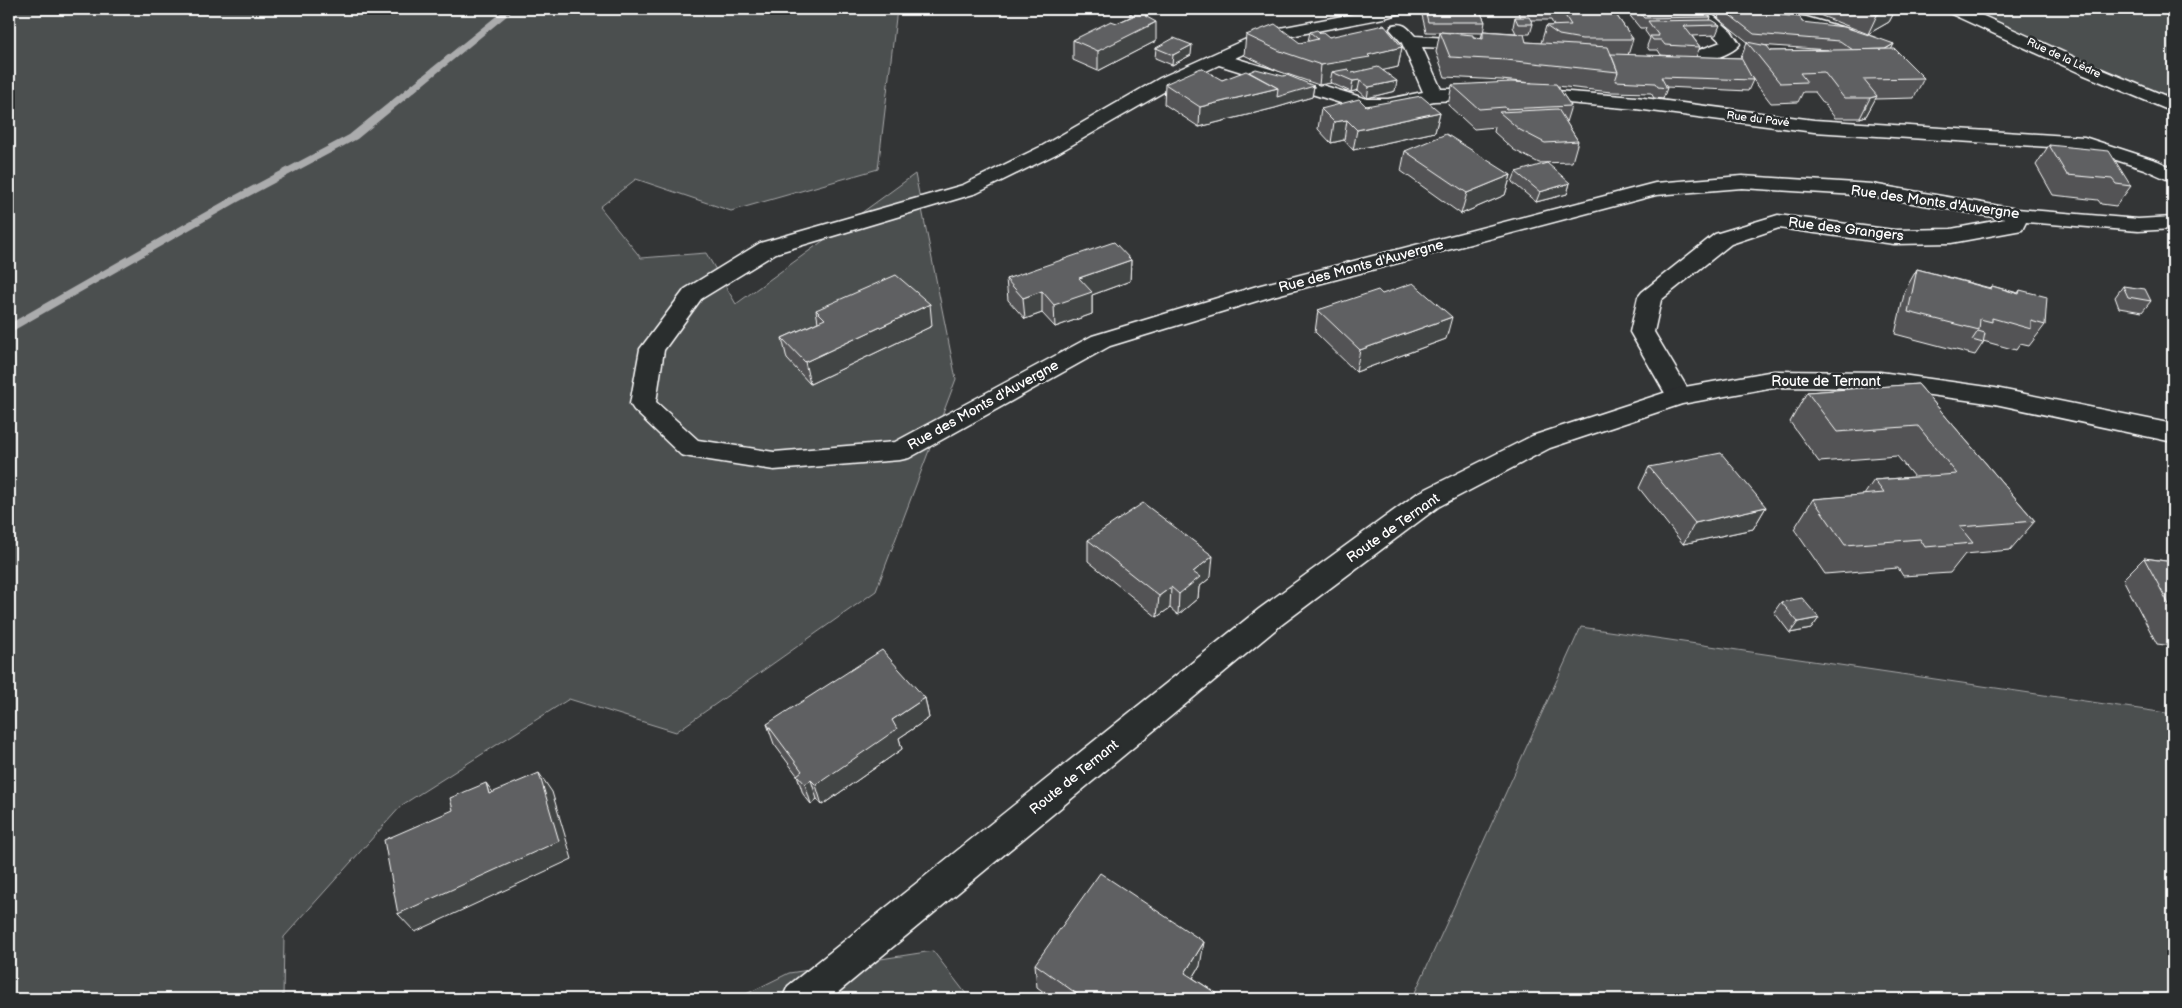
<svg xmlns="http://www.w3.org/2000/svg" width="2182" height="1008" viewBox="0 0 2182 1008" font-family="'Balsamiq Sans',sans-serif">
	<rect width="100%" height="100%" fill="#333536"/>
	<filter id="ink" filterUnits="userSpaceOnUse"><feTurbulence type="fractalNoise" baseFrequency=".02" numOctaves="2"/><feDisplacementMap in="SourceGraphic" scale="10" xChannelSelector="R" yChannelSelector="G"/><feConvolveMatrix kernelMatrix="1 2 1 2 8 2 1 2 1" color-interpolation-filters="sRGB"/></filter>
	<g filter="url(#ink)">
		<g fill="#4c4f50" stroke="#a6a7a8">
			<polygon points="9,9 897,9 878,169 731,211 636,179 600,207 641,258 706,253 736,304 915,174 956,379 876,591 676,732 569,699 402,805 284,937 283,999 9,999"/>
			<polygon points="1976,9 2173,9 2173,112 2009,36"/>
			<polygon points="1581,627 2173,714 2173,999 1412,999"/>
			<polygon points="933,951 970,999 736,999 789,973"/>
		</g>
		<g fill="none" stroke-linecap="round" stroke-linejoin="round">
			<polygon fill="#abacad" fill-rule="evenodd" points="505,9 515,9 357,139 238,202 9,333 9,324 230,198 349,135"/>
			<defs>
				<g id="minor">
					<path d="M 1379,9 L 1404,9 L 1401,13 L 1384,18 L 1275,39 L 1235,58 L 1367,99 L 1388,99 L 1423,92 L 1402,43 L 1390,29 L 1393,25 C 1404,22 1408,28 1415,36 L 1481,40 L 1484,44 L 1481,48 L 1475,49 L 1422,47 L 1441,89 L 1486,89 L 1493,91 L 1495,95 L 1493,99 L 1434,101 L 1388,111 L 1366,111 L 1219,65 L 1174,86 L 1056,154 L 977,193 L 776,253 L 701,299 L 664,350 L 656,402 L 698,440 L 774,452 L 895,442 L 1092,336 L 1257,286 L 1655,183 L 1742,176 L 1872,184 L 2017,209 L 2138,219 L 2173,217 L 2173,229 L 2138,231 L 2026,222 L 2022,230 L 1951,243 L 1894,244 L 1779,228 L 1731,244 L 1661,300 L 1654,332 L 1692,396 L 1688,402 L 1679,404 L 1670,402 L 1630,332 L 1638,297 L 1642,292 L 1715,234 L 1778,215 L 1894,230 L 1951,229 L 2005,219 L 1872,196 L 1742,188 L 1656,195 L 1273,296 L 1110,346 L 909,458 L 900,460 L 774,470 L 690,457 L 681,455 L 634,410 L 630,404 L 640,349 L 685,289 L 760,243 L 963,185 L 1042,146 L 1160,78 L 1264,31 Z"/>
					<path d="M 1694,9 L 1706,9 L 1731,31 L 1740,44 C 1730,59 1678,69 1662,65 L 1659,61 L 1662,57 L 1691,53 L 1721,42 L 1701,24 L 1691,12 Z"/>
					<polygon points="1946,9 1968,9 2094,66 2173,99 2173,112 2082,74 1949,13"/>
					<polygon points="1764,11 1806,17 1852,30 1855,34 1852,38 1846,39 1806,27 1758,20 1755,16 1758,12"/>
					<polygon points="1529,89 1636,97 1814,120 2084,137 2158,161 2173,168 2173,182 2144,169 2082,149 1814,132 1636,109 1522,99 1520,95 1522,91"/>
				</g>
				<polygon id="major" points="1774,371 1880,372 1995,388 2173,424 2173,442 1995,404 1880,388 1774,387 1682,404 1550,448 1438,507 1281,625 830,999 782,999 788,986 1259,609 1418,493 1532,436 1679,388"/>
			</defs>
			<use href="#minor" stroke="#fff" stroke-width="3"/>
			<use href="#major" stroke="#fff" stroke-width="3"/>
			<use href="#minor" fill="#2a2d2e" fill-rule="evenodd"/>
			<use href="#major" fill="#2a2d2e" fill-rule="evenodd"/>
		</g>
		<g fill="#525354" stroke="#fff" fill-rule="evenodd">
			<polygon points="1423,9 1479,9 1485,22 1483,33 1426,32 1422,15"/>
			<path d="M 1516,9 L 1612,9 L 1633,39 L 1628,55 L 1672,56 L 1661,55 L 1658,50 L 1649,50 L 1647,46 L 1650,38 L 1645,31 L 1646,28 L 1640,28 L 1627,12 L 1628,9 L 1697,9 L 1711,17 L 1710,20 L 1720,25 L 1716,35 L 1692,36 L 1700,47 L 1696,57 L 1741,58 L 1747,42 L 1749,43 L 1718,18 L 1721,9 L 1727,9 L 1802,22 L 1894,44 L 1891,49 L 1924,78 L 1914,98 L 1875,99 L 1866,116 L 1860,118 L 1835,118 L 1815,92 L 1803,92 L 1798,102 L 1771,103 L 1751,77 L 1753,80 L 1748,91 L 1666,87 L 1667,88 L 1663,99 L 1654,98 L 1651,93 L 1611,92 L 1557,86 L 1571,106 L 1566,122 L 1578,141 L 1572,162 L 1539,163 L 1514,150 L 1494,132 L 1495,127 L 1474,129 L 1448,105 L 1452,85 L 1532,83 L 1501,80 L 1445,77 L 1436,52 L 1440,32 L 1481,38 L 1483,31 L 1516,33 L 1513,27 L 1515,17 L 1521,17 ZM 1531,20 L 1551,20 L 1554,26 L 1546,26 L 1541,43 L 1526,42 L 1521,34 L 1530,34 L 1533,24 ZM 1759,45 L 1828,50 L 1771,51 Z"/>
			<polygon points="1804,9 1896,9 1889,22 1868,34"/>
			<polygon points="1130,12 1147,14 1147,17 1156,41 1098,71 1073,60 1073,40 1117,23 1130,17"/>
			<polygon points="1310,32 1320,33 1329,37 1402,47 1398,67 1383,70 1395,91 1367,98 1358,90 1351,92 1331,83 1319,85 1278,71 1244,55 1246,35 1300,43 1308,41"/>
			<polygon points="1156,48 1191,55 1172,65 1155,58"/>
			<polygon points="1249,72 1314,86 1312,97 1275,108 1199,127 1164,104 1165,84 1222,80"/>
			<polygon points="1366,106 1440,112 1435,132 1353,150 1344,140 1331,143 1318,129 1321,109"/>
			<polygon points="2049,145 2131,186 2116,206 2101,204 2098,200 2053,195 2036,165"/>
			<polygon points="1405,151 1511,175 1505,195 1461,214 1401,171"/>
			<polygon points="1516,172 1570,183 1567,194 1536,202 1512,182"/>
			<polygon points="1131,260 1130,281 1092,295 1092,314 1055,327 1042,313 1025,319 1008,300 1006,279"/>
			<polygon points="1917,269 1990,288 1992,286 2018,293 2020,290 2045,325 2029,346 2020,344 2016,350 1983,341 1983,343 1975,355 1895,334 1905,290"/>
			<polygon points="2123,286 2151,301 2142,312 2119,308 2115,297"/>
			<polygon points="1382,294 1446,339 1356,372 1315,332 1318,310"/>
			<polygon points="816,310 932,326 810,384 787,359 782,338 818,322"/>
			<polygon points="1918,384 2035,521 2010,550 1965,554 1950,573 1903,576 1898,568 1825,574 1794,529 1813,499 1864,495 1874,480 1914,477 1897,456 1819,462 1790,422 1807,392"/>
			<polygon points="1649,467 1766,507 1753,529 1683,544 1639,488"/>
			<polygon points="1088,540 1211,577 1199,587 1198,598 1178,615 1170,608 1157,617 1088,561"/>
			<polygon points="2144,558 2173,562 2173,646 2157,644 2123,579"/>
			<polygon points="1781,602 1819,618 1811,629 1790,633 1774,612"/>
			<polygon points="925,698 929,718 899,738 902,749 822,805 817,799 811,804 803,794 797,775 774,744 767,724"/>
			<polygon points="1035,964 1200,966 1193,978 1225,999 1053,999 1037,987"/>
		</g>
		<g fill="#424445" stroke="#fff">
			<polygon points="1888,9 1896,9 1889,22 1868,34 1877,15"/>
			<polygon points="1147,14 1147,27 1156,22 1156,41 1098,71 1098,51"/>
			<polygon points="1894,44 1889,54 1877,54"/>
			<polygon points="1192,45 1191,55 1172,65 1173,55"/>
			<polygon points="1402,47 1398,67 1367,74 1332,72 1330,82 1331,83 1319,85 1321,65"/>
			<polygon points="1360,80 1358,90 1351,92 1353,81"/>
			<polygon points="1397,81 1395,91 1367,98 1369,87"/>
			<polygon points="1314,86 1312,97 1275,108 1199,127 1200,107 1278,88"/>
			<polygon points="1877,96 1866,116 1860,118 1870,98"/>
			<polygon points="1440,112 1435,132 1353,150 1357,130"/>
			<polygon points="1347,120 1344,140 1331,143 1334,122"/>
			<polygon points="1511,175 1505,195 1461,214 1467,193"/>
			<polygon points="1570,183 1567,194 1536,202 1540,192"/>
			<polygon points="1131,260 1130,281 1092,295 1092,314 1055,327 1054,305 1079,278"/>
			<polygon points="1042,291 1042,313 1025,319 1023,298"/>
			<polygon points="930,304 932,326 810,384 805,362"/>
			<polygon points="1452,317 1446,339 1356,372 1360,350"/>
			<polygon points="1766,507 1753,529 1683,544 1695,523"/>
			<polygon points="1213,556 1211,577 1199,587 1198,598 1178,615 1179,594 1193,572"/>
			<polygon points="1171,587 1170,608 1157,617 1159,596"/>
			<polygon points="1819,618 1811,629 1790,633 1798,622"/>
			<polygon points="925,698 929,718 899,738 902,749 822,805 816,785 892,720"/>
			<polygon points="539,773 552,792 572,859 415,932 398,914"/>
			<polygon points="811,780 817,799 811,804 805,784"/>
			<polygon points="486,783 500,802 489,794"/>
			<polygon points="1204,942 1200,966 1182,996 1185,973"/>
		</g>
		<g fill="#5f6162" stroke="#fff">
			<polygon points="1133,9 1145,9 1147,14 1145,16 1156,22 1098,51 1073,40 1111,21 1117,23 1133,16 1130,12"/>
			<polygon points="1425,9 1479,9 1485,22 1428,22"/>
			<polygon points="1525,9 1554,9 1553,10 1526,10"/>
			<polygon points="1561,9 1612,9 1633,39 1582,39 1559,35 1546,26 1571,25"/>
			<polygon points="1636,9 1697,9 1711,17 1644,18"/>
			<polygon points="1722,9 1800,17 1802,22 1844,27 1872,36 1894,44 1885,49 1853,50 1840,41 1754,34"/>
			<polygon points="1862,9 1888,9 1877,15"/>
			<polygon points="1515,17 1529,17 1533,24 1518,24"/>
			<polygon points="1712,20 1720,25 1684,26 1700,47 1665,45 1661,40 1653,40 1650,36 1659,36 1648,21"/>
			<polygon points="1275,24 1300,43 1318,39 1310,32 1317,30 1320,33 1323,32 1329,37 1384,25 1402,47 1368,55 1370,57 1321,65 1280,51 1246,35"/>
			<polygon points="1483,31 1524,34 1526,42 1608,47 1618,72 1506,60 1450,57 1440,32 1473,35 1473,37 1483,39"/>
			<polygon points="1174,38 1192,45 1173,55 1156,48"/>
			<polygon points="1747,42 1767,46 1771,51 1895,49 1924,78 1863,79 1877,96 1870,98 1844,98 1824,72 1800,73 1807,82 1780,83"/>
			<polygon points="1611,54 1741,58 1753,80 1661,77 1667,88 1658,87 1655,83 1615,81 1618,72"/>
			<polygon points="1378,67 1397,81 1369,87 1360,80 1353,81 1332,72 1348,69 1352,73"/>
			<polygon points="1201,68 1222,80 1246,71 1278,88 1200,107 1165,84"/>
			<polygon points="1256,69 1283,76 1287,75 1314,86 1277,97 1278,88 1249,72"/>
			<polygon points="1511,82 1556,84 1571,106 1506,109 1505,107 1479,109 1452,85"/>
			<polygon points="1421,96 1440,112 1357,130 1347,120 1334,122 1321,109 1359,99 1366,106"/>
			<polygon points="1558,109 1578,141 1545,143 1520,130 1499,112"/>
			<polygon points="1446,134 1511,175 1467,193 1405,151"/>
			<polygon points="2049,145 2109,151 2131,186 2116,184 2112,179 2067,175"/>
			<polygon points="1547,163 1570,183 1540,192 1516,172"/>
			<polygon points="1114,242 1131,260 1079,278 1092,292 1054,305 1042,291 1023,298 1006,279"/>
			<polygon points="1917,269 1991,289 1992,286 2019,294 2020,290 2047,297 2045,325 2031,321 2031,329 1992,318 1992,322 1980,319 1979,330 1908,312"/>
			<polygon points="896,275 930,304 805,362 782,338 825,319 816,310"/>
			<polygon points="1413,283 1452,317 1360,350 1318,310 1378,290 1382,294"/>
			<polygon points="2123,286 2145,289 2151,301 2128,297"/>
			<polygon points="1978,331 1985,333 1983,343 1972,340"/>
			<polygon points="1918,384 2035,521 1960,527 1973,543 1925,547 1920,539 1845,545 1813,499 1884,493 1874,480 1957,474 1918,426 1837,432 1807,392"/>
			<polygon points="1721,453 1766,507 1695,523 1649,467"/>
			<polygon points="1143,503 1213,556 1193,572 1200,577 1179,594 1171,587 1159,596 1088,540"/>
			<polygon points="2144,558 2173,562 2173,612"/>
			<polygon points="1802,598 1819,618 1798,622 1781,602"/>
			<polygon points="882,650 925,698 892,720 897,729 816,785 811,780 805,784 797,775 802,771 767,724"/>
			<polygon points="539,773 559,841 398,914 384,840 453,810 450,798 486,783 489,794"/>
			<polygon points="1100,873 1204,942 1185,973 1225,999 1084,999 1035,964"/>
		</g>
	</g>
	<g text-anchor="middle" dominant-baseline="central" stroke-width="5" stroke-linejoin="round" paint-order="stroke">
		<g font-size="11" fill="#fff" stroke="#2a2d2e">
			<text transform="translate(2064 58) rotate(25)">Rue de la Lèdre</text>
			<text transform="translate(1758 119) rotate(7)">Rue du Pavé</text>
		</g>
		<g font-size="14" fill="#fff" stroke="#2a2d2e">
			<text transform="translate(1935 202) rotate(8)">Rue des Monts d'Auvergne</text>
			<text transform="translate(1846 229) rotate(7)">Rue des Grangers</text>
			<text transform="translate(1361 266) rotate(-15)">Rue des Monts d'Auvergne</text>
			<text x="1826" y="381">Route de Ternant</text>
			<text transform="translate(983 405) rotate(-29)">Rue des Monts d'Auvergne</text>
			<text transform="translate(1393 528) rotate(-35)">Route de Ternant</text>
			<text transform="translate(1074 777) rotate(-39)">Route de Ternant</text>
		</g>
	</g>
	<rect width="2182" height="1008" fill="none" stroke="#2a2d2e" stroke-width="30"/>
	<rect x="15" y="15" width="2152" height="978" fill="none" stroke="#fff" stroke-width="2" filter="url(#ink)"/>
</svg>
